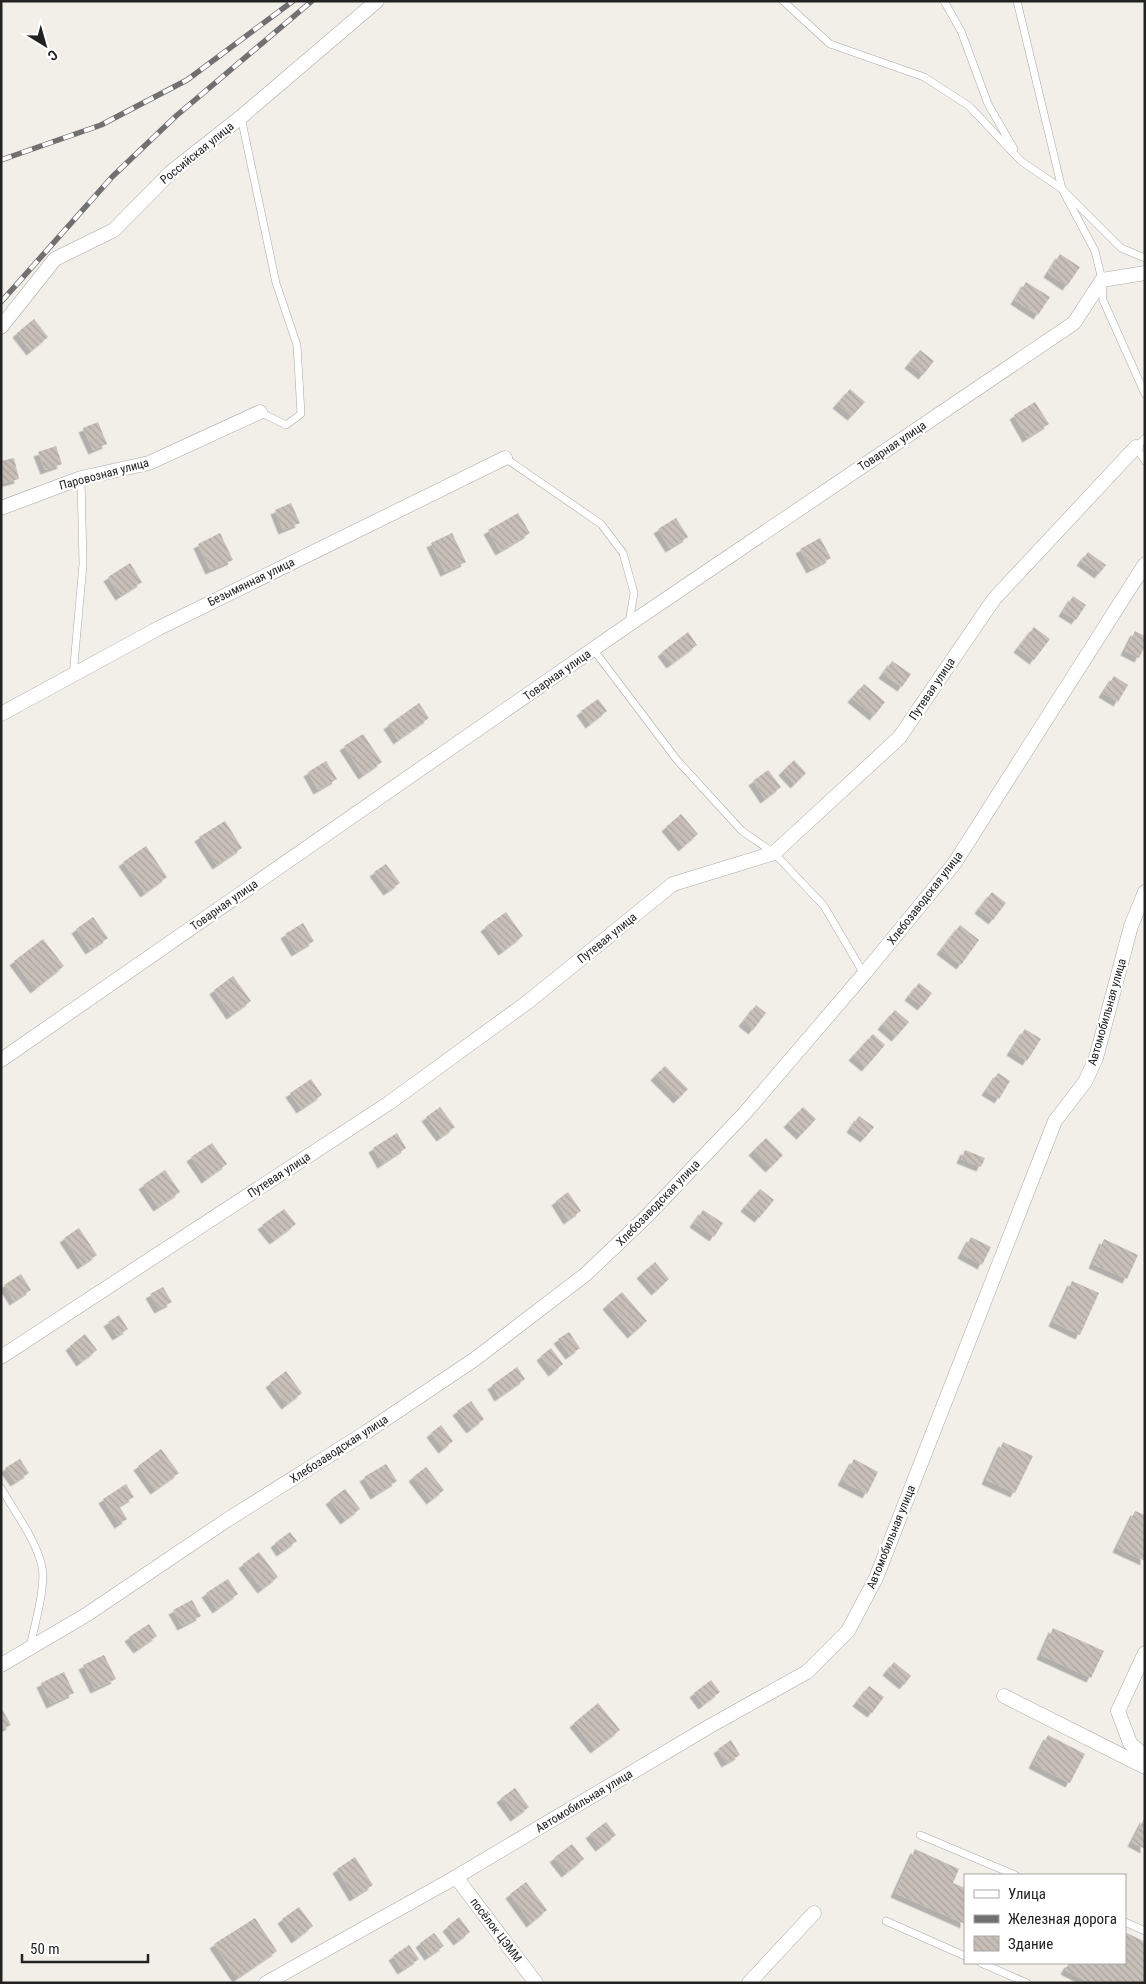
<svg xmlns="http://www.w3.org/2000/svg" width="1146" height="1984" viewBox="0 0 1146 1984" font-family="'Roboto Condensed',sans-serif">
	<defs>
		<pattern id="building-back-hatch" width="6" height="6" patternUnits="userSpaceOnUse" patternTransform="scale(1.25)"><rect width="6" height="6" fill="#c7bfb8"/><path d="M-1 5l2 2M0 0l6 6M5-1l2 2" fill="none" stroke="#aba49e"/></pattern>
		<filter id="shadow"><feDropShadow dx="-4.5" dy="4.5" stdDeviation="0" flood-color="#0004"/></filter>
	</defs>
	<rect width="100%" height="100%" fill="#f2efe9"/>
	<g fill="url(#building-back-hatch)" filter="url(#shadow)">
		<polygon points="1060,254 1080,267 1067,286 1048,273"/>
		<polygon points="1026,282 1050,297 1038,315 1015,300"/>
		<polygon points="34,319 48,337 31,351 17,333"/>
		<polygon points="920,350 934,361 923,375 909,364"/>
		<polygon points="850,389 865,402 852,416 837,404"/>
		<polygon points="1035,402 1049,424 1027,438 1014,415"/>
		<polygon points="98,422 107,444 93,450 83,428"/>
		<polygon points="56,446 62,464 45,470 38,452"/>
		<polygon points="14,458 19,479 1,484 1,461"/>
		<polygon points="291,503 300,523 283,530 275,510"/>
		<polygon points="518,513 530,533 500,551 488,530"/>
		<polygon points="676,518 688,537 670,548 658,529"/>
		<polygon points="220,533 233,560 210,570 198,544"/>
		<polygon points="452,533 466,562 445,572 431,543"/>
		<polygon points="820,538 831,558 811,569 800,549"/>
		<polygon points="1088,552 1106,565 1099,574 1081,561"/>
		<polygon points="130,563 142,582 120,596 108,577"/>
		<polygon points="1073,596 1086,605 1076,620 1063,612"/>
		<polygon points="1034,627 1050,639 1034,660 1018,648"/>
		<polygon points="1135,631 1145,636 1145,646 1139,658 1125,651"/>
		<polygon points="688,632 697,645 671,664 662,652"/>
		<polygon points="892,661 911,674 902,687 883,674"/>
		<polygon points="1114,676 1128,685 1118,702 1103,693"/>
		<polygon points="864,684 885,702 874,716 852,698"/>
		<polygon points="598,699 607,711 590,724 581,711"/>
		<polygon points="419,703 429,718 398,740 388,725"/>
		<polygon points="363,734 382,762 363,775 344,746"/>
		<polygon points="794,760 806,773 795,784 783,771"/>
		<polygon points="326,761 337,779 318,790 308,772"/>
		<polygon points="768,770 781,787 765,799 753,781"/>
		<polygon points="681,814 698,834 683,847 666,827"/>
		<polygon points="225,821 242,848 217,865 199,837"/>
		<polygon points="146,846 167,877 145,893 123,862"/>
		<polygon points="386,864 400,883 388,891 374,872"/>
		<polygon points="992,892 1006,903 993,920 979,909"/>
		<polygon points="506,912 523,936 503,951 485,927"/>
		<polygon points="93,917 108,938 90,950 76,929"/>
		<polygon points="303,923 314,941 296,952 285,934"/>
		<polygon points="960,925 979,940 961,965 941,950"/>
		<polygon points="43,939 64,966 35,989 14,961"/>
		<polygon points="233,976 251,1001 231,1015 214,990"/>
		<polygon points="919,983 932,993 922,1006 909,996"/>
		<polygon points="756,1005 766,1013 753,1030 743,1022"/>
		<polygon points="895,1010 909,1022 896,1037 882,1025"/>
		<polygon points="1025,1029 1041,1039 1027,1061 1011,1051"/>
		<polygon points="873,1034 885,1045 866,1067 853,1056"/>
		<polygon points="665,1066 688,1089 678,1099 655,1076"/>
		<polygon points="998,1073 1010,1081 999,1099 986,1091"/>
		<polygon points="311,1079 322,1095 301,1109 290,1093"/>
		<polygon points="440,1107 455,1127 441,1137 426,1117"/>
		<polygon points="803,1107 816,1119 801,1135 788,1123"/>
		<polygon points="859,1116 874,1127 865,1138 851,1128"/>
		<polygon points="397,1133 406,1148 382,1164 373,1148"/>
		<polygon points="766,1138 783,1155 770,1168 753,1151"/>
		<polygon points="212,1143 227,1164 206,1179 191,1157"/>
		<polygon points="965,1150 985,1158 981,1167 961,1159"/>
		<polygon points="165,1170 180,1192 158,1207 143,1185"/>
		<polygon points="760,1189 774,1200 759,1218 745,1207"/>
		<polygon points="568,1192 581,1211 568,1220 556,1201"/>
		<polygon points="284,1209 296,1224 274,1240 262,1225"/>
		<polygon points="703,1210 723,1223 714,1237 694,1223"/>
		<polygon points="79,1228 97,1255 82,1265 64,1238"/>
		<polygon points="971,1237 991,1247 982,1265 962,1254"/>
		<polygon points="1104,1239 1138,1255 1127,1279 1093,1264"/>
		<polygon points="655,1262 669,1279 656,1291 641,1274"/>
		<polygon points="21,1274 31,1290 14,1301 4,1285"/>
		<polygon points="1072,1281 1099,1293 1080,1335 1053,1322"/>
		<polygon points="163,1287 172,1302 159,1309 150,1294"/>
		<polygon points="622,1292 647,1321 632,1334 607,1305"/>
		<polygon points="119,1315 128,1329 117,1336 108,1322"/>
		<polygon points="569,1332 580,1348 570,1355 558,1339"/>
		<polygon points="85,1334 97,1350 81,1362 70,1346"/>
		<polygon points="551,1348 563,1364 553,1372 541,1356"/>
		<polygon points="517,1367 525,1379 499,1397 492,1385"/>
		<polygon points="286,1371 302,1393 286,1405 270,1383"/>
		<polygon points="471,1401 484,1419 471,1429 457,1411"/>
		<polygon points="441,1425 453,1441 443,1449 431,1433"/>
		<polygon points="1003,1442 1033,1456 1015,1493 986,1480"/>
		<polygon points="161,1449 179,1473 155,1490 138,1466"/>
		<polygon points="20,1459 29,1473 15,1482 5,1468"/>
		<polygon points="854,1459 878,1472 867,1494 842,1481"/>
		<polygon points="386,1464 397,1481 375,1495 364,1477"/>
		<polygon points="426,1467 444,1490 431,1500 413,1477"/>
		<polygon points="126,1484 134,1497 119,1506 127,1519 119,1524 103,1499"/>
		<polygon points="345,1489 360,1509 345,1520 330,1500"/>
		<polygon points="1135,1511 1145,1515 1145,1561 1117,1548"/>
		<polygon points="290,1532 297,1541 281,1552 275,1543"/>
		<polygon points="259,1552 278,1577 262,1589 243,1564"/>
		<polygon points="228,1579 238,1594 217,1609 206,1593"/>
		<polygon points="192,1600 201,1616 182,1626 173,1610"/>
		<polygon points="149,1624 157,1636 138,1649 129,1637"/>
		<polygon points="1053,1628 1104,1651 1091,1678 1041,1655"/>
		<polygon points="104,1655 116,1679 95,1689 83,1665"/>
		<polygon points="894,1662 911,1676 904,1685 887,1671"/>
		<polygon points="64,1672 74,1693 51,1704 41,1683"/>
		<polygon points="711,1680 720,1692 703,1705 694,1693"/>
		<polygon points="869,1686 884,1697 872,1713 857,1702"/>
		<polygon points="598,1703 620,1730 595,1749 574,1723"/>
		<polygon points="1,1707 11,1725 1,1730"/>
		<polygon points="1048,1735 1085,1754 1070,1783 1033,1764"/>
		<polygon points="731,1740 740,1755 726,1763 718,1749"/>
		<polygon points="515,1788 529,1807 515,1817 501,1798"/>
		<polygon points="1145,1817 1145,1849 1132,1842"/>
		<polygon points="606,1822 616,1835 600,1847 590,1834"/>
		<polygon points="572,1844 584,1859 566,1873 554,1858"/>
		<polygon points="915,1849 959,1869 953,1883 965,1888 965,1924 895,1893"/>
		<polygon points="355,1857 373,1885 354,1897 337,1869"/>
		<polygon points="526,1882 547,1910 531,1923 510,1894"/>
		<polygon points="299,1907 313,1926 296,1939 282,1919"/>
		<polygon points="459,1917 470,1932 458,1941 447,1927"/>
		<polygon points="255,1918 277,1951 237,1978 214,1944"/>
		<polygon points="1125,1932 1145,1942 1145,1983 1090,1983 1065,1970 1069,1963 1125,1963"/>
		<polygon points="434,1933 444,1946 429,1956 420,1943"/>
		<polygon points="409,1945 419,1959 402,1970 393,1956"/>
	</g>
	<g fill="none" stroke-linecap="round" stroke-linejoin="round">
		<defs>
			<g id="service">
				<polyline points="783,1 830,44 924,77 969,106 1021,161 1062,189 1095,251 1102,280 1103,300 1145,394"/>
				<polyline points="944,1 961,31 988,104 1014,149"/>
				<polyline points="1017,1 1062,189 1121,248 1145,258"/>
				<polyline points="241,117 276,283 297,345 301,414 286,425 260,412"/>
				<polyline points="1145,438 1136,447 1145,461"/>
				<polyline points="505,458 601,524 623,553 634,593 629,623"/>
				<polyline points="593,649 677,760 742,831 774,853 824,906 864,974"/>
				<polyline points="73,676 83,564 81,478"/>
				<path d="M 1,1488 C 14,1511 37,1541 42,1567 C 46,1589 34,1625 30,1648"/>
				<polyline points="920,1835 1015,1875"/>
				<polyline points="886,1921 965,1956"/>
				<polyline points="1125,1922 1145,1931"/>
				<polyline points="981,1963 1027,1983"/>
			</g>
			<g id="minor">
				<polyline points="1,327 55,259 114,230 171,172 241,117 377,1"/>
				<polyline points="1,508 81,478 149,463 260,412"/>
				<polyline points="1,714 159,628 505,458"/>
				<polyline points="1,1060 628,625 1074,323 1102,280 1145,273"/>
				<polyline points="1,1357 389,1103 529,1001 673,884 774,853 899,738 994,599 1136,447"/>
				<polyline points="1145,1653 1118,1711 1130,1743 1145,1757"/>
				<polyline points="1,1665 86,1615 227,1520 365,1433 475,1359 586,1274 647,1216 744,1114 864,974 954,864 1145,564"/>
				<polyline points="1004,1696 1145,1767"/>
				<polyline points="456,1877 536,1983"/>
				<polyline points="266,1983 456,1877 710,1726 807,1672 848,1631 876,1578 1055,1121 1085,1082 1096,1058 1131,926 1145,892"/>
				<polyline points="749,1983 814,1913"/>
			</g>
		</defs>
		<use href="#service" stroke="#a9a9a9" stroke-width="8"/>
		<use href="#minor" stroke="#a9a9a9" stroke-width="15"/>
		<use href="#service" stroke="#fff" stroke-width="7"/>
		<use href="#minor" stroke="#fff" stroke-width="14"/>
		<defs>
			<g id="rail">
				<polyline points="1,160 101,125 187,80 293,1"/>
				<polyline points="1,302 112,177 176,116 312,1"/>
			</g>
		</defs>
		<use href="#rail" stroke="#707070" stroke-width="5.5"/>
		<use href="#rail" stroke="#fff" stroke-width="4" stroke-dasharray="11" stroke-linecap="butt"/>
	</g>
	<g text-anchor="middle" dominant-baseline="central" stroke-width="4.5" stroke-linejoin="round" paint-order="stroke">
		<g font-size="12" fill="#222" stroke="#fff">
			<text transform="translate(197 153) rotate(-39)">Российская улица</text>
			<text transform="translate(892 446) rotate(-34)">Товарная улица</text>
			<text transform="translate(104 474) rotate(-15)">Паровозная улица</text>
			<text transform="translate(251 582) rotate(-26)">Безымянная улица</text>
			<text transform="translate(557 675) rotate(-35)">Товарная улица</text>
			<text transform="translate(932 689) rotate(-56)">Путевая улица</text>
			<text transform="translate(925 898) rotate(-52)">Хлебозаводская улица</text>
			<text transform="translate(224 905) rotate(-35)">Товарная улица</text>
			<text transform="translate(607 938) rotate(-39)">Путевая улица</text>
			<text transform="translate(1107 1012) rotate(-74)">Автомобильная улица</text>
			<text transform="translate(279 1175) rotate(-33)">Путевая улица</text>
			<text transform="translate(658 1203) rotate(-46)">Хлебозаводская улица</text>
			<text transform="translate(339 1449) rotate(-33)">Хлебозаводская улица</text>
			<text transform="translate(891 1537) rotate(-68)">Автомобильная улица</text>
			<text transform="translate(584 1801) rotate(-31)">Автомобильная улица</text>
			<text transform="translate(496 1930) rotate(53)">посёлок ЦЭММ</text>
		</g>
	</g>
	<rect width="1146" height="1984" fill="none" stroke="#222222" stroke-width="5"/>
	<rect x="964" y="1874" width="162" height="90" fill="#ffffff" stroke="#a7a7a7"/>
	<rect x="974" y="1890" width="25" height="8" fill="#ffffff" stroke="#a7a7a7"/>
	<text x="1008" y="1899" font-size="15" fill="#222222">Улица</text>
	<rect x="974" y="1915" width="25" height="8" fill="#707070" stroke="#a7a7a7"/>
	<text x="1008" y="1924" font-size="15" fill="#222222">Железная дорога</text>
	<rect x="974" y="1936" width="25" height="15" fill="url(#building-back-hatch)" stroke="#a7a7a7"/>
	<text x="1008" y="1949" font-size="15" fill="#222222">Здание</text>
	<g transform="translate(45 45) rotate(143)" stroke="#ffffff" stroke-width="4" paint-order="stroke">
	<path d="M0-4L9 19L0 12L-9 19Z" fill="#222222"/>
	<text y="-8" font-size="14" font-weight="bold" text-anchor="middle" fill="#222222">С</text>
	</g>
	<path d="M22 1954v8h126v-8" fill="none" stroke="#222222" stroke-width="2.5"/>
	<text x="30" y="1954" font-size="15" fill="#222222" stroke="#ffffff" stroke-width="4" paint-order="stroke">50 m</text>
</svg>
